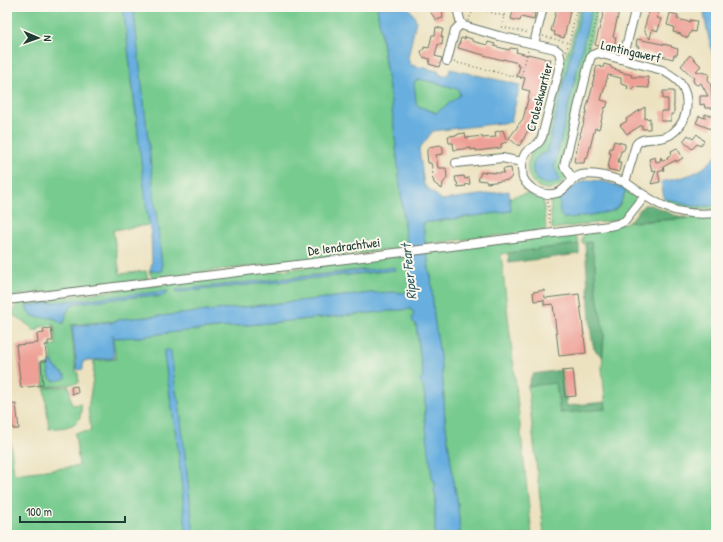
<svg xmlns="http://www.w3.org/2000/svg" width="723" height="542" viewBox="0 0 723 542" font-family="'Patrick Hand',sans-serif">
	<rect width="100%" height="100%" fill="#fbf7ec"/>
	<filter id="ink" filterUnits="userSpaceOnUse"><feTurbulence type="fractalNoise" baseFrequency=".025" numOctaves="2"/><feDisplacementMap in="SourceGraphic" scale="8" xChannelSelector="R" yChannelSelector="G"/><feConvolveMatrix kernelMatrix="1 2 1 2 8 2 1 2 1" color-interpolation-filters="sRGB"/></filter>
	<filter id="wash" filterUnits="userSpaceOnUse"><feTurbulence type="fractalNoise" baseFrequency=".012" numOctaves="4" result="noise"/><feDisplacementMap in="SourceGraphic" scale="16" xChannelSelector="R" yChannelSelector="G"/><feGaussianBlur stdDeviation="0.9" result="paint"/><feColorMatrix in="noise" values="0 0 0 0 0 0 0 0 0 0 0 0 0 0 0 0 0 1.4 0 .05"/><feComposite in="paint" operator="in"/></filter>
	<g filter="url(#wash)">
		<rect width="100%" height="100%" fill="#ece2c0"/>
		<g fill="#77cb8f" stroke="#4b8462" fill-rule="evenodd">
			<polygon points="7,7 123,7 149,225 113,230 120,274 146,271 148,279 7,297"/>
			<path d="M 133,7 L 377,7 L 392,109 L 405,233 L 408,246 L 404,247 L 402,245 L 404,248 L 154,278 C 151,277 150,274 149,270 L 150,271 L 162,270 L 162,266 L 142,86 Z"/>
			<path d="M 579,7 L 582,7 L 547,152 C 532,155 527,171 539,181 L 560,179 L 554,168 L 592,7 L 598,7 L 588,51 L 590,54 L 586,58 L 584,63 L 561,159 L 561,164 L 565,173 L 563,174 L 566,178 L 565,180 C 549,202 518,181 530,157 L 530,156 L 533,151 L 546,137 L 565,58 L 571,42 Z"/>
			<polygon points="419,79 437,83 458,89 460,95 437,113 418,106 416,103 414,82"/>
			<polygon points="626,190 631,192 635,196 636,199 622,218 618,220 552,229 550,198 559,197 560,214 564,218 571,218 613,211 619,206"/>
			<polygon points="527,193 536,198 543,198 546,230 425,244 423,223 511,211 510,197 524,194"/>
			<polygon points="664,198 690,206 707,206 716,205 716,209 698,210 685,210 663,201"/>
			<polygon points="716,216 716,535 544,535 528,389 528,386 556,382 560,413 606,409 602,368 604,335 603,329 596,290 595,265 590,242 582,243 582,238 584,233 629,222 641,222"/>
			<path d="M 574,233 L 578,240 L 579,244 L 501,254 L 514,369 L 532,535 L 460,535 L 458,505 L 455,488 C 453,485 453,481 453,477 L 445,420 L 443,382 L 439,349 L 434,317 L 431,276 L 430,274 L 427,255 L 426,252 L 430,252 L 432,253 L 430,252 Z"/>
			<path d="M 405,255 L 409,255 L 410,256 L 408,259 L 410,292 L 400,293 L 398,292 L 372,293 L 171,315 L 123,319 L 111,322 L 111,321 L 71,325 L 76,372 L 78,373 L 79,383 L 46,387 L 47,388 L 69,386 L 72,405 L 81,404 C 84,428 66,427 49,429 L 42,367 L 45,367 L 48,364 C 49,370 48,378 54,381 L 66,376 C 52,365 52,364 50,346 L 56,345 L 54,325 L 39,327 L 39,330 L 32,331 L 31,327 L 13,315 L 15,307 L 20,302 L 405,255 L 404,257 ZM 361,270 L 396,270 L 179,292 L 177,292 L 177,290 ZM 168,292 L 163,296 L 158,297 L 144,296 L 76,303 C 67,307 66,314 64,323 C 61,322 58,320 55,319 C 44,314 31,323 26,306 L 47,303 Z"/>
			<polygon points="411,309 414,313 423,376 421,378 425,397 425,419 436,487 434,489 436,499 435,506 435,535 402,535 384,532 368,533 359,535 194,535 179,402 176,392 174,377 164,355 178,449 187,535 7,535 7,409 14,474 79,466 75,433 91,431 88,408 93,379 94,361 116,359 113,338 140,337 166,333"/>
		</g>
		<g fill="#61af7a" stroke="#407657">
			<polygon points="644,205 651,205 674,215 688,218 629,222"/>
			<polygon points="591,242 595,265 596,290 604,335 602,357 594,349 591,333 585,243"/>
			<polygon points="579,244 579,254 509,263 508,253"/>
			<polygon points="562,370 567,406 605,402 606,409 560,413 556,383 528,386 531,377 533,374"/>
		</g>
		<g fill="#67afdf" stroke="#43768a" fill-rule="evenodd">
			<polygon points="123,7 133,7 134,13 159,237 162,266 162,270 160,271 160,272 158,272 157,271 150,271 150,270 152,263 151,234 147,213 139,144 137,121"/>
			<path d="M 377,7 L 408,7 L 415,17 L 416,21 L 408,58 L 411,65 L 438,71 L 440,75 L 445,76 L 449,73 L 450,69 L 520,85 L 511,122 L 433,131 L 419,149 L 424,185 L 442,200 L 509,191 L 511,211 L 423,223 L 426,252 C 429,260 427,269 431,276 L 434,317 L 439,349 L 443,382 L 445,420 L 453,477 C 453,481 453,485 455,488 L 458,506 L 460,535 L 435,535 L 435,506 L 436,499 L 434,489 L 435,488 L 435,482 L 434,482 L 432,477 L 430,460 L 425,419 L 425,397 L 423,386 L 421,384 L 420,380 L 423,376 L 416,324 L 413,322 L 412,318 L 414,313 L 411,309 L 166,333 L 140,337 L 113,338 L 113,335 L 112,335 L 114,358 L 83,361 L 83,369 L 77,370 L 72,326 L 110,322 L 111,324 L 111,322 L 123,319 L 171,315 L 372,293 L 398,292 L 400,293 L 410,292 L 411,289 L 408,259 L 408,256 L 410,256 L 408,245 L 405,233 L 392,109 ZM 419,79 L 437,83 L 458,89 L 460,95 L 436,113 L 418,106 L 416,103 L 414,82 Z"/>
			<path d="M 582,7 L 592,7 L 554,167 L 560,179 C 539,198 518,160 547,152 Z"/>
			<polygon points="703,7 716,7 716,70 706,25"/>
			<path d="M 716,156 L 716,205 L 707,206 L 690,206 L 664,198 L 661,182 C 684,177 700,175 716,156 Z"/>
			<path d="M 586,180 C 599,180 614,183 626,190 C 622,199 619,209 609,212 L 571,218 L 563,218 L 560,214 L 559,197 L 579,183 Z"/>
			<polygon points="395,267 396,269 395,270 179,292 177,292 176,290"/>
			<path d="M 168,291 L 165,295 L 161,296 L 144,296 L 76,303 C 67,307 66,314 64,323 L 61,323 L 56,319 L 54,318 C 42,317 30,320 26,306 L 47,303 Z"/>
			<polygon points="166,350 170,350 171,352 176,392 179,402 194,535 187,535 186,531 178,449 164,355 164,351"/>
			<path d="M 51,361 L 56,368 L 66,376 L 66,378 C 50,384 50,379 48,365 Z"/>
			<polygon points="377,532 384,532 402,535 359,535"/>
		</g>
		<g id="blocks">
			<g fill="#eea096">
				<polygon points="427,7 442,7 443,18 436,20"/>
				<polygon points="514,7 523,7 522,10 535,13 534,20 521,17 520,21 511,19"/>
				<polygon points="557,7 571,7 564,38 554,35 555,32 551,31"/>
				<polygon points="605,7 620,7 613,37 616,37 614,47 606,45 605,48 595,45"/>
				<polygon points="650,8 659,10 657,18 661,19 658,31 652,29 650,39 645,32 645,30 644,29"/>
				<polygon points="670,13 678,15 677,19 690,22 690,20 697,21 695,32 691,31 688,38 681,35 681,34 673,32 674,27 667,25"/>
				<polygon points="436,27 443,29 441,37 443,37 442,45 438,44 435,56 442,58 439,67 429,64 430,59 423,57 421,53 422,50 424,49 424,47 429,48 432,35 435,35"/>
				<polygon points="465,37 472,39 472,41 487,45 488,42 495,44 494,46 509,50 510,48 517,49 516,52 528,55 528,54 544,58 544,59 551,59 549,66 548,66 548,73 543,92 542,91 540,104 539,104 539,111 537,119 533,127 530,132 528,130 523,140 519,146 518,145 517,145 509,138 518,126 517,126 523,119 530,91 522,89 525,78 517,76 520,66 517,66 518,63 503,59 503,60 495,58 458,48 461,38 465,39"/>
				<polygon points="637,39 672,46 671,47 678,49 677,55 674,55 673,59 638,50 639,46 636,46"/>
				<polygon points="690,55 701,66 696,71 709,74 708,79 711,86 712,101 714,101 715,108 705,108 704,104 700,105 700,96 708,96 701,83 697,85 694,83 693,79 694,78 681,66"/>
				<polygon points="604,64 611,66 611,68 620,71 620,72 632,75 631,77 648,77 649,88 633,87 633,90 627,89 628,86 621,84 621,78 608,75 601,100 608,102 606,108 605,107 599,129 595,128 587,159 585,158 584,163 575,163 575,161 574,161 577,148 578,141 581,136 580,135 582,128 584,123 583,123 587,110 586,110 593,85 592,85 594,78 596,72 595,72 597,65 603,68"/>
				<polygon points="663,91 674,91 674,106 673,106 674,107 674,114 671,114 671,121 661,121 661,111 668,111 668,99 663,99"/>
				<polygon points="645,107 645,119 650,118 650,129 642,129 642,125 627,134 620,125 627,121 626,119"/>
				<polygon points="705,114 714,117 711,129 696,123 699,116 705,118"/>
				<polygon points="503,130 507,142 501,144 501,148 476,151 476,149 471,150 471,148 454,150 453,143 449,143 448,136 458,135 458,134 465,133 466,138 482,136 482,138 496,137 495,132"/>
				<polygon points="697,134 704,141 700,146 697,144 692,149 683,141 688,135 693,139"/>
				<polygon points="614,141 625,144 625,148 623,151 621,151 618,162 621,162 619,172 608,169 609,162 611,153 609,153 610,148 612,148"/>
				<polygon points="440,145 443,147 443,154 436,155 438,168 446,168 447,178 443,183 442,189 434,183 433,179 430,176 433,173 431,163 428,163 427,154 427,150 429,147"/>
				<polygon points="677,148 683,158 676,162 676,160 663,167 664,170 658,172 660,182 651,184 656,170 652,171 649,159 655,157 656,162 660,161 661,157 662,160 668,159 667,157 672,154 671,151"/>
				<polygon points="511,168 512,176 509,180 487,183 486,181 478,180 481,172 485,173 485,172 497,173 504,173 503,169"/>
				<polygon points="464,176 465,179 469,178 470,184 465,185 466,186 458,187 457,182 456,182 455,177"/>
				<polygon points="544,290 545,298 579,294 586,353 559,356 553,304 544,305 544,300 534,301 533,292"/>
				<polygon points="51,328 53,341 48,341 48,345 45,345 47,361 41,361 43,385 21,388 16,345 38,343 37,334 44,333 43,329"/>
				<polygon points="573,370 576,396 565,397 562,371"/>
				<polygon points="77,386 78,393 72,394 71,387"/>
				<polygon points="16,404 19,429 13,429 10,405"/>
			</g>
		</g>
	</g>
	<g filter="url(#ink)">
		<use href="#blocks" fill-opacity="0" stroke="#677765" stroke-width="1"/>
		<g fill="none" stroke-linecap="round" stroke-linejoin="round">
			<defs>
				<g id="minor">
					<path d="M 455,7 C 456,8 458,12 458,12 C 460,18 459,22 464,26 L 499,36 L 555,49 L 559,52 L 561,61 L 542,137 C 541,139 540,141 539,142 C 535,147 528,149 525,154 C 522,159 522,163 522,169 C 523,172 522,175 523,178 C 529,190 544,197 557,193 C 567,190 570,178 581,175 C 596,172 611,178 625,182"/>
					<polyline points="534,44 543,7"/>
					<polyline points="623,59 636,7"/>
					<polyline points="447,61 455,30 461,24"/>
					<polyline points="456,163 502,158 522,162"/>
					<path d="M 573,179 L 564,166 L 590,59 L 592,55 L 598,53 L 662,70 C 669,74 675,77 680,83 C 690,97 689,119 675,131 C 673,133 668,136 665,137 C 656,140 641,136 636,145 L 625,182 C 657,205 675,217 716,213"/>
					<polyline points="7,300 428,249 609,226 618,224 625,221 645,196"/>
				</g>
			</defs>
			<use href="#minor" stroke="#677765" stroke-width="10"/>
			<g stroke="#677765" stroke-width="1.5" stroke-dasharray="1 3" stroke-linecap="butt">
				<polyline points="472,7 504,16"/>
				<polyline points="468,21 474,8"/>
				<polyline points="502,27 529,33"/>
				<polyline points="502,27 506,7"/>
				<polyline points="543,36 569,43"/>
				<polyline points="589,49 600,7"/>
				<polyline points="566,51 569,43 577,7"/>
				<polyline points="454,62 521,78 528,50"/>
				<polyline points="548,202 550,226"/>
			</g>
			<use href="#minor" stroke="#fff" stroke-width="8"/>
		</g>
	</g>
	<g text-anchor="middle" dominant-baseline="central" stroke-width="4" stroke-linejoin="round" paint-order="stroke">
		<g font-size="13" fill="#1f3d34" stroke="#fbf7ec">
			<text transform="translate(631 51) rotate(13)">Lantingawerf</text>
			<text transform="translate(539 97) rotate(-75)">Croleskwartier</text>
			<text transform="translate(344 246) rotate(-7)">De Iendrachtwei</text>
		</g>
		<g font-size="14" font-style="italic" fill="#355f67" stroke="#fbf7ec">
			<text transform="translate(408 272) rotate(-96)">Riper Feart</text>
		</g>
	</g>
	<rect width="723" height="542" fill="none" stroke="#fbf7ec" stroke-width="24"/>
	<g transform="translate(38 38) rotate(92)" stroke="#fbf7ec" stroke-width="3" paint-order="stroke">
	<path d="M0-3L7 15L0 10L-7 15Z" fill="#1f3d34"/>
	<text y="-6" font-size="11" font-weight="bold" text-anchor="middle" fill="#1f3d34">N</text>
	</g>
	<path d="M20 516v6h105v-6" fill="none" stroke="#1f3d34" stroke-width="2"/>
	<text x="26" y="516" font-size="12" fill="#1f3d34" stroke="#fbf7ec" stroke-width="3" paint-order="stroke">100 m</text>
</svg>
